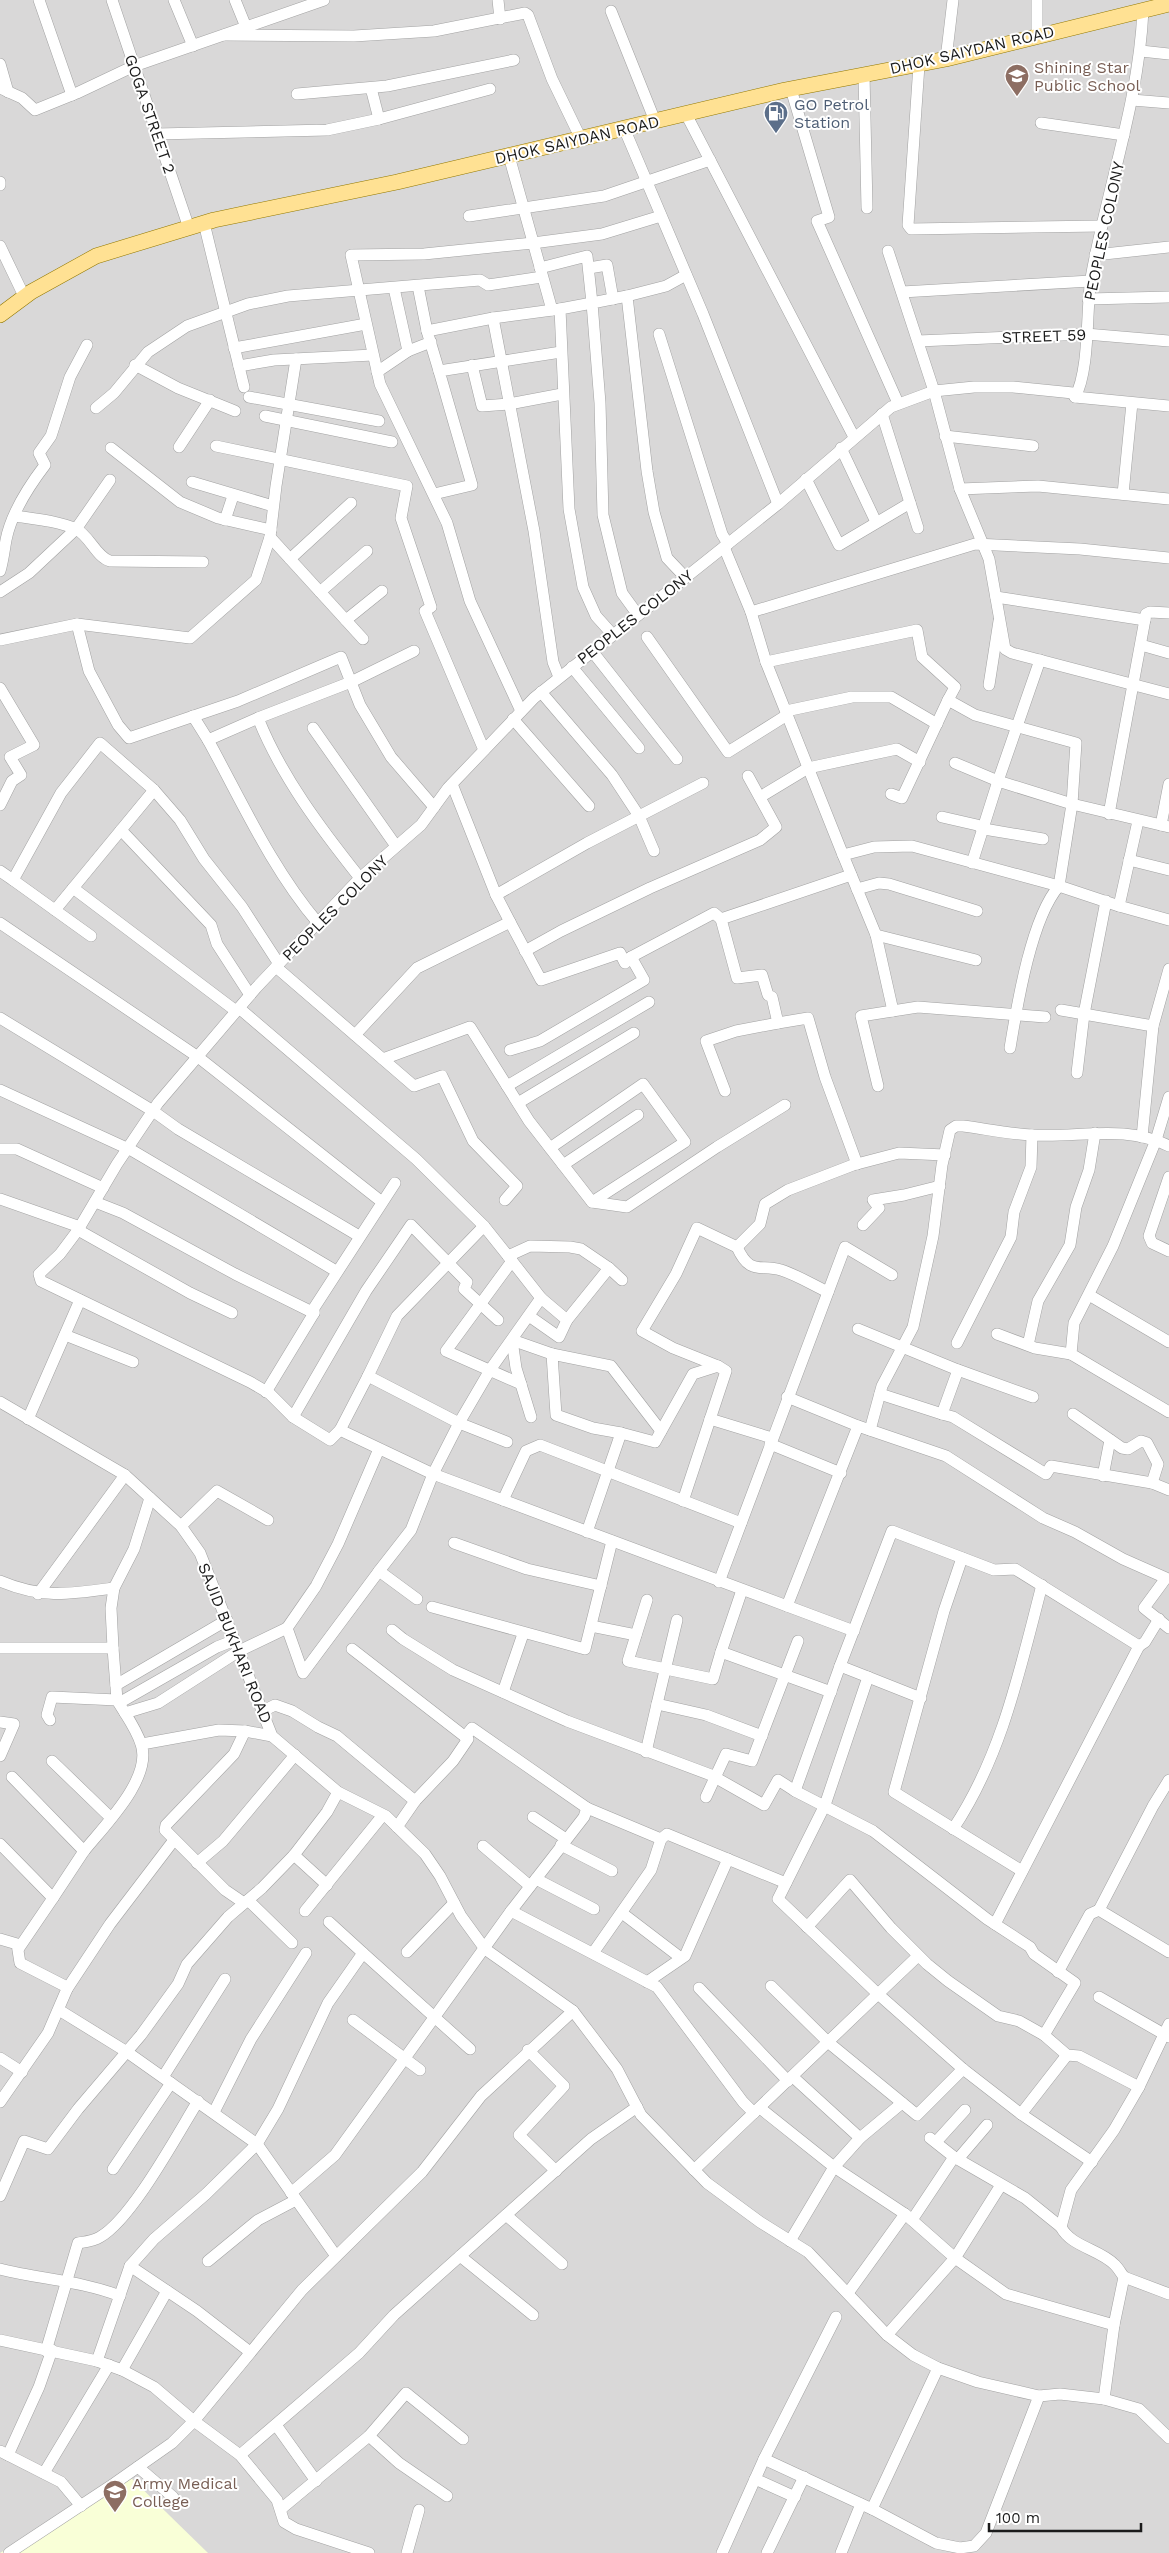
<svg xmlns="http://www.w3.org/2000/svg" width="1169" height="2553" viewBox="0 0 1169 2553" font-family="'Work Sans',sans-serif">
	<rect width="100%" height="100%" fill="#eeebdf"/>
	<rect fill="#d9d8d8" x="0" y="0" width="1169" height="2553"/>
	<polygon fill="#f9ffd7" points="126,2473 208,2553 0,2553"/>
	<g fill="none" stroke-linecap="round" stroke-linejoin="round">
		<defs>
			<g id="minor">
				<polyline points="39,0 72,95"/>
				<polyline points="112,0 189,228"/>
				<polyline points="174,0 193,46"/>
				<polyline points="235,0 246,27"/>
				<polyline points="498,0 500,19"/>
				<polyline points="611,11 655,121"/>
				<polyline points="224,35 354,36 434,31 525,13 528,15 552,79 581,139"/>
				<polyline points="1037,36 1037,0"/>
				<polyline points="1141,51 1169,54"/>
				<polyline points="946,59 953,0"/>
				<polyline points="0,64 8,92"/>
				<polyline points="919,65 908,225 911,229 1102,226"/>
				<polyline points="864,74 867,208"/>
				<polyline points="0,88 22,98 35,110 77,93 134,66 324,0"/>
				<polyline points="371,88 379,119"/>
				<polyline points="791,89 829,217 817,221 898,403"/>
				<polyline points="297,94 387,86 514,60"/>
				<polyline points="1132,100 1169,103"/>
				<polyline points="686,114 854,437"/>
				<polyline points="1041,123 1124,135"/>
				<polyline points="624,128 703,314 778,504"/>
				<polyline points="157,134 327,130 379,119 490,89"/>
				<polyline points="509,156 552,310"/>
				<polyline points="0,182 0,185"/>
				<polyline points="469,216 604,196 710,160"/>
				<polyline points="204,223 244,387"/>
				<polyline points="0,246 24,296"/>
				<polyline points="888,251 934,391 960,489 989,559 1005,649 1012,653 1169,694"/>
				<polyline points="1095,255 1169,247"/>
				<polyline points="540,268 587,256 592,303 560,309 569,509 583,587 596,616 613,635"/>
				<polyline points="589,268 607,265 613,299"/>
				<polyline points="418,286 427,331"/>
				<polyline points="902,292 1091,281"/>
				<polyline points="627,296 592,303 600,403 603,515 622,593 638,615"/>
				<polyline points="1088,299 1169,297"/>
				<polyline points="659,334 722,534 728,544"/>
				<polyline points="918,341 1086,334 1169,341"/>
				<polyline points="234,348 366,324"/>
				<polyline points="408,351 431,342"/>
				<polyline points="135,365 178,388 235,411"/>
				<polyline points="472,365 482,406 509,404 562,394"/>
				<polyline points="239,366 274,360 373,355"/>
				<polyline points="439,371 427,331 493,318"/>
				<polyline points="377,372 408,351 394,288"/>
				<polyline points="249,397 379,421"/>
				<path d="M 1075,397 C 1090,370 1086,310 1091,278 C 1107,188 1139,102 1143,10"/>
				<polyline points="96,408 114,393 148,352 187,326 248,304 288,296 480,280 488,285 542,277"/>
				<polyline points="882,414 918,528"/>
				<polyline points="265,416 392,442"/>
				<polyline points="945,436 1033,446"/>
				<polyline points="216,446 407,486 401,518 431,607 425,611 484,750"/>
				<polyline points="179,447 210,400"/>
				<polyline points="111,448 180,502 218,518 271,530"/>
				<polyline points="841,448 876,522"/>
				<polyline points="806,479 839,545 910,503"/>
				<polyline points="192,482 273,506"/>
				<polyline points="960,489 1038,486 1169,499"/>
				<polyline points="434,494 472,485 439,371 561,352"/>
				<polyline points="1123,494 1132,403"/>
				<path d="M 15,516 C 35,519 58,521 76,529 C 90,536 96,557 110,561 L 203,562"/>
				<polyline points="225,520 233,496"/>
				<polyline points="270,537 363,639"/>
				<polyline points="724,547 751,612"/>
				<polyline points="290,559 351,503"/>
				<path d="M 0,571 C 3,561 4,551 6,540 C 11,514 29,486 45,465 L 39,453 L 51,436 L 70,377 L 87,345"/>
				<polyline points="685,577 667,558 654,512 647,471 627,296 666,286 686,275"/>
				<polyline points="0,592 29,573 76,529 110,480"/>
				<polyline points="320,592 367,551"/>
				<polyline points="996,597 1145,620"/>
				<polyline points="346,620 382,591"/>
				<polyline points="77,624 89,671 118,725 129,738 238,701 341,657 360,705 391,757 434,807"/>
				<polyline points="647,637 728,752 787,715"/>
				<polyline points="0,640 77,624 190,638 256,580 270,537 276,486 296,359"/>
				<polyline points="1141,645 1169,653"/>
				<polyline points="592,651 677,759"/>
				<polyline points="766,662 751,612 975,544 1080,549 1169,558"/>
				<polyline points="572,667 639,748"/>
				<polyline points="559,677 553,662 534,531 493,318 560,309"/>
				<polyline points="989,685 999,621"/>
				<polyline points="0,688 34,745 10,757 21,775 12,781 0,805"/>
				<polyline points="541,692 612,775 639,816 654,851"/>
				<polyline points="521,711 470,601 447,523 380,384 351,255 424,254 533,243 602,234 661,216"/>
				<polyline points="786,711 852,697 891,697 937,724"/>
				<polyline points="193,716 208,740 258,718"/>
				<polyline points="513,719 589,806"/>
				<polyline points="313,728 396,846"/>
				<path d="M 208,740 C 242,802 272,869 318,923"/>
				<polyline points="955,763 998,781 1040,660"/>
				<polyline points="452,784 496,895 587,843 703,783"/>
				<polyline points="154,790 121,830 211,925 217,944 250,995"/>
				<polyline points="891,794 902,798 948,700 975,715 1076,743 1072,804 998,781 972,863"/>
				<polyline points="760,797 808,768 897,749 920,762"/>
				<polyline points="1109,814 1146,614 1150,612 1169,613"/>
				<polyline points="942,817 977,825 984,829 1043,839"/>
				<polyline points="1138,821 1119,906 1169,920"/>
				<polyline points="1161,825 1169,784"/>
				<polyline points="843,855 766,662 917,630 922,657 955,687 948,700"/>
				<polyline points="1129,860 1169,870"/>
				<polyline points="0,871 13,880"/>
				<polyline points="851,875 721,919 737,978 762,975 768,995 772,997 778,1023 808,1018 825,1077 857,1164"/>
				<path d="M 360,878 C 321,829 281,776 258,718 L 351,682 L 414,651"/>
				<polyline points="73,888 236,1011"/>
				<polyline points="857,889 879,883 889,884 977,911"/>
				<polyline points="1119,906 1059,886 1072,804 1169,827"/>
				<polyline points="55,910 121,830"/>
				<polyline points="510,922 541,980 620,953 625,963 631,957 714,913 721,919"/>
				<polyline points="0,923 198,1057 382,1202"/>
				<polyline points="876,935 976,960"/>
				<polyline points="91,936 13,880 61,793 100,743 154,790 180,820 204,859 242,907 279,964"/>
				<polyline points="525,951 561,931 650,888 760,840 776,827 748,776"/>
				<polyline points="276,967 414,1086 442,1076 473,1141 517,1186 505,1200"/>
				<polyline points="239,1008 416,1159 484,1226"/>
				<polyline points="1061,1010 1084,1014 1106,901"/>
				<path d="M 893,1011 L 876,935 L 843,855 L 874,847 L 912,846 L 1059,886 C 1031,918 1017,1006 1010,1048"/>
				<polyline points="0,1018 153,1111 178,1129 359,1236"/>
				<polyline points="355,1035 417,968 510,922 496,895"/>
				<polyline points="510,1050 540,1041 644,980 631,957"/>
				<polyline points="383,1059 470,1027 529,1121 592,1202 627,1207 717,1147 785,1105"/>
				<polyline points="1077,1073 1084,1014 1153,1026 1169,969"/>
				<polyline points="507,1086 649,1002"/>
				<polyline points="878,1086 861,1016 918,1007 1045,1017"/>
				<polyline points="0,1090 133,1151 336,1271"/>
				<polyline points="725,1091 706,1041 736,1031 778,1023"/>
				<polyline points="1169,1097 1156,1140 1113,1246 1074,1323 1071,1354 1169,1412"/>
				<polyline points="518,1103 634,1033"/>
				<polyline points="1142,1137 1153,1026"/>
				<polyline points="550,1148 643,1084 685,1142 592,1202"/>
				<polyline points="0,1149 17,1149 103,1188"/>
				<polyline points="563,1165 638,1115"/>
				<polyline points="1169,1177 1149,1236 1152,1243 1169,1251"/>
				<polyline points="0,1199 80,1227"/>
				<polyline points="95,1202 123,1213 235,1274 314,1313"/>
				<polyline points="863,1225 879,1208 873,1200 904,1195 940,1186"/>
				<polyline points="78,1230 190,1293 232,1313"/>
				<polyline points="737,1247 760,1224 765,1204 788,1190 853,1165 899,1153 945,1155"/>
				<polyline points="512,1261 446,1351 521,1384"/>
				<polyline points="1089,1295 1169,1342"/>
				<polyline points="541,1298 508,1256 530,1246 570,1247 581,1249 609,1268"/>
				<polyline points="567,1320 609,1268 622,1280"/>
				<polyline points="858,1329 958,1370"/>
				<polyline points="997,1334 1035,1348 1071,1354"/>
				<polyline points="65,1335 133,1362"/>
				<polyline points="957,1343 1011,1237 1014,1212 1031,1167 1032,1135"/>
				<polyline points="1028,1345 1038,1301 1070,1245 1076,1207 1089,1170 1095,1133"/>
				<path d="M 718,1366 L 673,1348 L 642,1331 L 676,1274 L 697,1228 L 737,1247 C 750,1276 760,1264 781,1270 C 797,1275 813,1285 828,1292"/>
				<polyline points="368,1376 397,1316 484,1226 508,1256"/>
				<polyline points="266,1392 314,1313 314,1308 395,1183"/>
				<polyline points="880,1394 942,1414"/>
				<polyline points="787,1397 858,1426"/>
				<polyline points="1033,1397 958,1370 942,1414 953,1417 1046,1474 1051,1466 1152,1483 1169,1490"/>
				<polyline points="0,1402 125,1475 181,1526 200,1553 272,1736 338,1792 386,1816 425,1854 440,1876 461,1916 485,1949 573,2011 617,2069 641,2115 707,2183 760,2222 808,2252 887,2335 913,2355 938,2368 978,2382 1039,2396 1060,2394 1104,2399 1139,2409 1169,2438"/>
				<polyline points="1073,1414 1122,1448 1128,1449 1141,1441 1147,1443 1158,1464 1152,1483"/>
				<polyline points="293,1417 366,1291 411,1225 467,1282 464,1289 498,1320"/>
				<polyline points="531,1417 516,1368 512,1340 552,1354"/>
				<polyline points="28,1419 80,1300"/>
				<polyline points="710,1419 772,1438"/>
				<polyline points="340,1430 368,1376 459,1423 507,1442"/>
				<path d="M 870,1430 L 882,1386 L 913,1327 L 933,1236 L 942,1165 L 950,1130 L 956,1126 L 963,1126 C 986,1129 1009,1134 1032,1135 C 1079,1138 1125,1124 1169,1146"/>
				<polyline points="621,1433 593,1428 556,1415 552,1354 611,1366 661,1431"/>
				<polyline points="770,1444 841,1473"/>
				<polyline points="1103,1476 1110,1440"/>
				<polyline points="503,1500 526,1451 540,1445 741,1523"/>
				<polyline points="181,1526 217,1491 268,1520"/>
				<polyline points="587,1532 621,1433 655,1442 693,1374 718,1366 726,1371 683,1501"/>
				<polyline points="454,1543 527,1569 601,1586"/>
				<polyline points="962,1558 944,1611 894,1792 1022,1871"/>
				<polyline points="379,1571 411,1530 433,1474 459,1423 490,1370 541,1298 567,1320 559,1337 529,1316"/>
				<path d="M 0,1581 C 42,1599 70,1594 114,1588"/>
				<polyline points="719,1582 845,1247 892,1275"/>
				<polyline points="742,1590 721,1652 831,1692"/>
				<polyline points="38,1594 125,1475"/>
				<polyline points="647,1600 628,1661 713,1679 721,1652"/>
				<polyline points="787,1606 433,1474 340,1430 330,1440 293,1417 269,1393 250,1382 41,1281 39,1274 60,1254 78,1230 117,1164 158,1103 256,988 360,878 421,825 448,788 534,698 778,504 891,407 934,391 974,387 1013,387 1073,393 1075,397 1169,406"/>
				<polyline points="432,1607 585,1649 612,1541"/>
				<polyline points="591,1626 636,1635"/>
				<polyline points="287,1628 303,1673 379,1571 417,1599"/>
				<polyline points="392,1630 403,1639 453,1670 567,1721 711,1775 764,1805 778,1780 795,1791"/>
				<polyline points="854,1631 787,1606 858,1426 946,1456 1043,1518 1075,1532 1123,1559 1166,1578 1144,1608 1169,1628"/>
				<polyline points="1139,1646 1145,1642 1159,1619"/>
				<polyline points="0,1648 113,1648 111,1608 114,1588 134,1549 150,1498"/>
				<polyline points="352,1649 468,1739 453,1761 415,1801"/>
				<polyline points="840,1666 892,1531 994,1570 1015,1569 1139,1646 995,1924"/>
				<polyline points="868,1677 921,1698"/>
				<polyline points="116,1685 227,1620"/>
				<polyline points="503,1692 523,1634"/>
				<polyline points="119,1703 217,1647 235,1640"/>
				<polyline points="657,1704 677,1620"/>
				<polyline points="263,1711 275,1705 292,1711 318,1727 337,1736 415,1801 397,1827"/>
				<polyline points="125,1713 158,1703 239,1651 287,1628 316,1586 338,1544 379,1449"/>
				<polyline points="50,1720 47,1715 52,1697 117,1700 113,1648"/>
				<polyline points="0,1722 14,1724 0,1756"/>
				<polyline points="465,1737 472,1728 587,1808"/>
				<polyline points="142,1744 219,1730 245,1731 272,1736"/>
				<polyline points="646,1752 657,1704 706,1715 762,1736"/>
				<polyline points="52,1761 110,1817"/>
				<polyline points="12,1777 84,1851 53,1898"/>
				<polyline points="1169,1780 1153,1806 1099,1910 1169,1952"/>
				<polyline points="706,1797 726,1754 752,1761 798,1641"/>
				<polyline points="533,1817 566,1839"/>
				<path d="M 953,1829 C 1002,1756 1020,1669 1042,1585"/>
				<polyline points="661,1839 667,1834 786,1883"/>
				<polyline points="0,1844 53,1898 19,1948"/>
				<polyline points="561,1845 612,1871"/>
				<polyline points="483,1846 530,1886"/>
				<path d="M 84,1851 C 104,1826 153,1778 141,1744 C 136,1728 125,1714 117,1700"/>
				<polyline points="294,1855 327,1885"/>
				<polyline points="197,1863 223,1841 295,1755"/>
				<polyline points="536,1879 594,1909"/>
				<polyline points="248,1900 292,1943"/>
				<polyline points="244,1903 225,1890 165,1830 166,1825 234,1754 245,1731"/>
				<polyline points="305,1911 383,1815"/>
				<polyline points="511,1911 584,1817 587,1808 661,1839 651,1870 593,1953"/>
				<polyline points="622,1913 681,1958"/>
				<polyline points="807,1927 850,1880 891,1928 927,1964 948,1981 998,2016 1019,2021 1044,2035 1067,2055 1079,2056 1139,2087"/>
				<polyline points="0,1939 17,1944 20,1963 65,1986 67,1989 48,2033 0,2102"/>
				<polyline points="407,1952 454,1903"/>
				<polyline points="363,1953 470,2049"/>
				<polyline points="918,1956 878,1994 963,2069 1021,2114 1092,2162"/>
				<polyline points="1058,1972 1090,1914 1099,1910"/>
				<polyline points="647,1982 685,1956 728,1859"/>
				<polyline points="771,1986 829,2043 917,2115 963,2069"/>
				<polyline points="699,1988 788,2081"/>
				<polyline points="67,1989 110,1924 174,1840"/>
				<polyline points="1099,1997 1169,2037"/>
				<polyline points="59,2010 127,2052 257,2144 336,2256"/>
				<polyline points="353,2020 420,2070"/>
				<polyline points="528,2050 564,2086 519,2135 556,2171"/>
				<polyline points="0,2058 22,2072"/>
				<polyline points="163,2077 225,1979"/>
				<polyline points="793,2077 860,2138"/>
				<polyline points="760,2108 834,2167 905,2214 848,2293"/>
				<polyline points="214,2112 251,2039 306,1953"/>
				<polyline points="1021,2114 1067,2055"/>
				<polyline points="930,2138 954,2157 1025,2198 1061,2227"/>
				<polyline points="936,2142 965,2110"/>
				<polyline points="958,2159 987,2125"/>
				<polyline points="113,2169 171,2083"/>
				<polyline points="694,2170 878,1994 778,1899 825,1805 868,1677 840,1666 795,1791 873,1831 987,1919 1030,1947 1034,1954 1075,1983 1044,2035"/>
				<polyline points="291,2193 335,2155 511,1911 657,1987 743,2102 754,2113"/>
				<polyline points="0,2196 24,2141 48,2149 78,2109 141,2035 178,1984 187,1964 228,1917 262,1888 294,1855 327,1812 338,1792"/>
				<polyline points="905,2214 955,2258 1006,2294 1114,2325"/>
				<polyline points="506,2215 562,2264"/>
				<polyline points="912,2220 954,2157"/>
				<polyline points="790,2241 834,2167 860,2138 902,2103"/>
				<polyline points="460,2256 533,2315"/>
				<polyline points="208,2261 258,2220 296,2200"/>
				<polyline points="130,2266 197,2311 250,2352"/>
				<path d="M 0,2269 C 39,2279 82,2281 120,2296"/>
				<polyline points="1124,2277 1169,2294"/>
				<polyline points="887,2335 955,2258 1001,2185"/>
				<polyline points="0,2340 97,2361 122,2370 154,2387 194,2421 240,2455 277,2500 284,2522 296,2529 369,2553"/>
				<path d="M 46,2351 L 78,2243 C 84,2242 94,2241 100,2237 C 132,2219 177,2135 198,2101"/>
				<polyline points="97,2361 130,2266 154,2239 206,2194 257,2144 278,2109 328,2003 363,1953 329,1922"/>
				<polyline points="122,2370 167,2291"/>
				<path d="M 1104,2399 L 1114,2325 L 1124,2277 C 1121,2273 1118,2268 1115,2265 C 1100,2249 1071,2247 1061,2227 L 1071,2190 L 1114,2130 L 1139,2087 L 1169,2024"/>
				<polyline points="276,2425 316,2481"/>
				<polyline points="369,2436 399,2463 447,2496"/>
				<polyline points="0,2451 61,2482 81,2506"/>
				<polyline points="8,2455 39,2387 52,2350"/>
				<polyline points="240,2455 359,2353 394,2315 591,2139 637,2107"/>
				<polyline points="764,2459 872,2509 936,2543 960,2548 974,2546 986,2533 1039,2396"/>
				<polyline points="138,2467 173,2497"/>
				<polyline points="44,2473 109,2365"/>
				<polyline points="755,2479 795,2497"/>
				<polyline points="281,2509 369,2436 406,2393 463,2439"/>
				<polyline points="872,2509 938,2368"/>
				<polyline points="9,2553 115,2483 172,2443 194,2421 302,2290 422,2172 481,2096 573,2011"/>
				<polyline points="407,2553 419,2510"/>
				<polyline points="722,2553 764,2459 836,2317"/>
				<polyline points="767,2553 804,2477"/>
				<polyline points="841,2553 861,2504"/>
			</g>
			<polyline id="major" points="0,315 31,292 96,256 214,220 397,182 785,90 946,59 1169,4"/>
		</defs>
		<use href="#minor" stroke="#a2a2a2" stroke-width="12"/>
		<use href="#major" stroke="#927800" stroke-width="16"/>
		<use href="#minor" stroke="#fff" stroke-width="11"/>
		<use href="#major" stroke="#ffe193" stroke-width="15"/>
	</g>
	<defs>
		<symbol id="school-pin" viewBox="-11 -11 22 30"><path d="M0 17L-7.5 6A9.5 9.5 0 1 1 7.5 6Z" fill="#8d6e63" stroke="#fff"/><path d="M0-5L7-2L0 1L-7-2ZM-4 1L0 2.5L4 1V4Q0 6-4 4Z" fill="#fff"/></symbol>
		<symbol id="fuel-pin" viewBox="-11 -11 22 30"><path d="M0 17L-7.5 6A9.5 9.5 0 1 1 7.5 6Z" fill="#5c6f8a" stroke="#fff"/><path d="M-5.5-6h7V0h2V4h1.3V-2.5L3-4.5l.8-.8L6-3V5H2.5V1h-1V6h-7ZM-4.2-4.7v3.2H.2V-4.7Z" fill="#fff"/></symbol>
		<symbol id="university-pin" viewBox="-11 -11 22 30"><path d="M0 17L-7.5 6A9.5 9.5 0 1 1 7.5 6Z" fill="#8d6e63" stroke="#fff"/><path d="M0-5L7-2L0 1L-7-2ZM-4 1L0 2.5L4 1V4Q0 6-4 4Z" fill="#fff"/></symbol>
	</defs>
	<g fill-rule="evenodd">
		<use href="#school-pin" x="1003" y="62" width="28" height="38"/>
		<use href="#fuel-pin" x="762" y="99" width="28" height="38"/>
		<use href="#university-pin" x="101" y="2478" width="28" height="38"/>
	</g>
	<g text-anchor="middle" dominant-baseline="central" stroke-width="4" stroke-linejoin="round" paint-order="stroke">
		<g font-size="16" fill="#1b1b1b" stroke="#fff">
			<text transform="translate(972 50) rotate(-13)">DHOK SAIYDAN ROAD</text>
			<text transform="translate(150 114) rotate(71)">GOGA STREET 2</text>
			<text transform="translate(577 140) rotate(-13)">DHOK SAIYDAN ROAD</text>
			<text transform="translate(1104 231) rotate(-78)">PEOPLES COLONY</text>
			<text transform="translate(1044 336) rotate(-2)">STREET 59</text>
			<text transform="translate(635 617) rotate(-38)">PEOPLES COLONY</text>
			<text transform="translate(335 908) rotate(-45)">PEOPLES COLONY</text>
			<text transform="translate(235 1643) rotate(68)">SAJID BUKHARI ROAD</text>
		</g>
		<g font-size="16" fill="#785e54" stroke="#fff" text-anchor="start">
			<text x="1034" y="67">Shining Star<tspan x="1034" dy="18">Public School</tspan></text>
			<text x="132" y="2483">Army Medical<tspan x="132" dy="18">College</tspan></text>
		</g>
		<g font-size="16" fill="#4e5e75" stroke="#fff" text-anchor="start">
			<text x="794" y="104">GO Petrol<tspan x="794" dy="18">Station</tspan></text>
		</g>
	</g>
	<path d="M989 2523v8h152v-8" fill="none" stroke="#1b1b1b" stroke-width="2.5"/>
	<text x="996" y="2523" font-size="15" fill="#1b1b1b" stroke="#ffffff" stroke-width="4" paint-order="stroke">100 m</text>
</svg>
